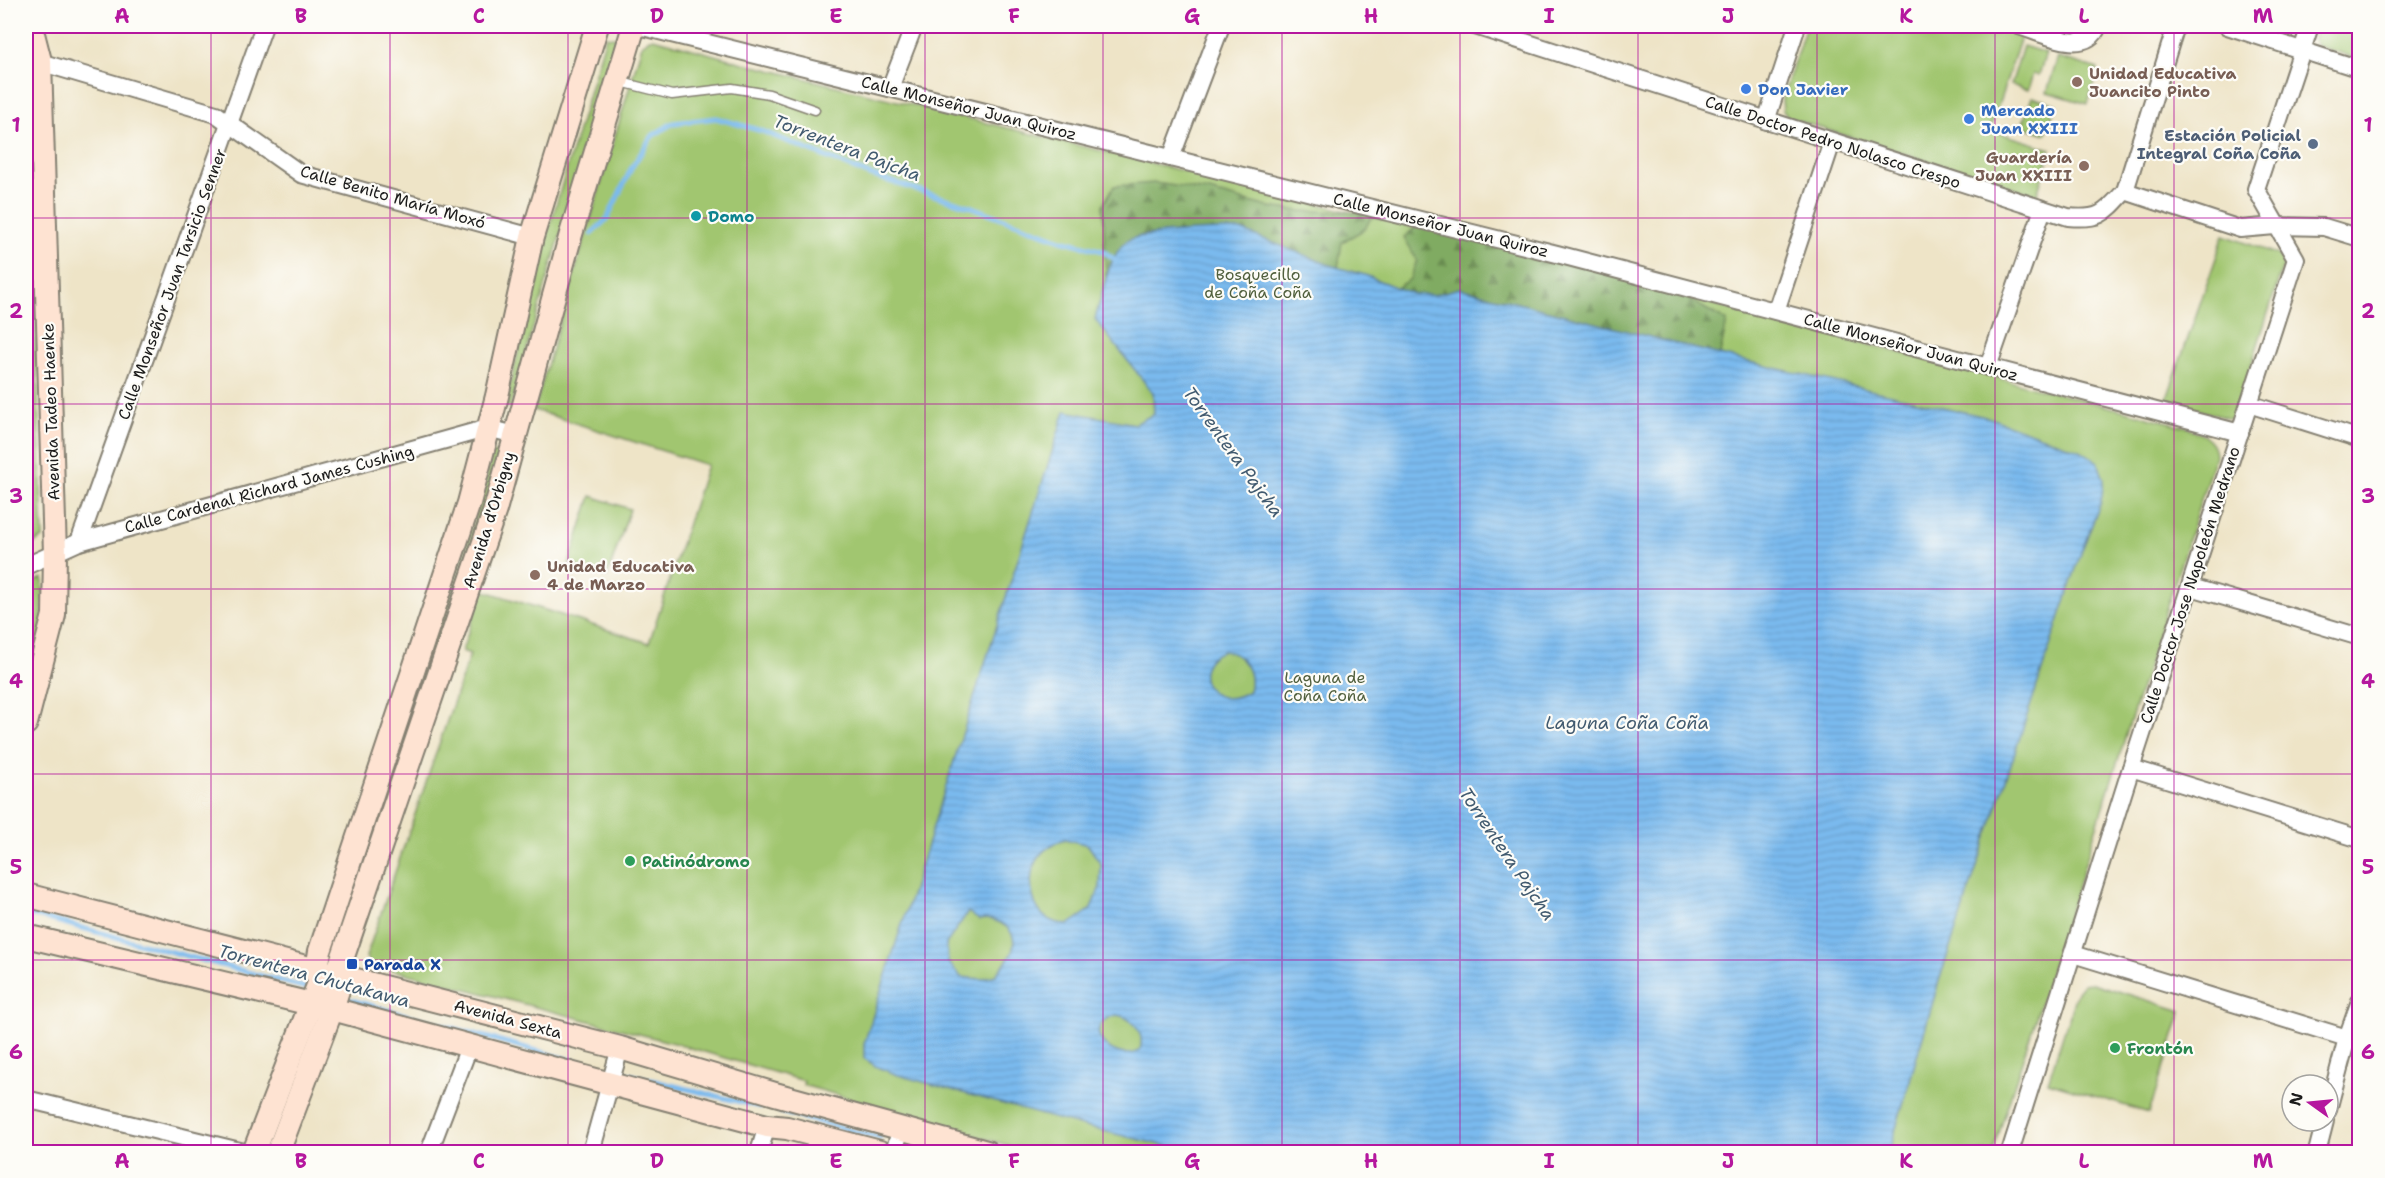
<svg xmlns="http://www.w3.org/2000/svg" width="2385" height="1178" viewBox="0 0 2385 1178" font-family="'Shantell Sans',sans-serif">
	<defs>
		<pattern id="forest-firs" width="22" height="20" patternUnits="userSpaceOnUse" patternTransform="scale(1.5)"><rect width="22" height="20" fill="#80ab62"/><path d="M5 1l3.5 6h-7zM16 11l3.5 6h-7z" fill="#688a50"/></pattern>
		<pattern id="water-rules" width="6" height="5" patternUnits="userSpaceOnUse" patternTransform="scale(1.5)"><rect width="6" height="5" fill="#7abaee"/><path d="M0 2.5h6" fill="none" stroke="#699fcc"/></pattern>
	</defs>
	<rect width="100%" height="100%" fill="#fdfcf7"/>
	<filter id="ink" filterUnits="userSpaceOnUse"><feTurbulence type="fractalNoise" baseFrequency=".0167" numOctaves="2"/><feDisplacementMap in="SourceGraphic" scale="12" xChannelSelector="R" yChannelSelector="G"/><feConvolveMatrix kernelMatrix="1 2 1 2 8 2 1 2 1" color-interpolation-filters="sRGB"/></filter>
	<filter id="wash" filterUnits="userSpaceOnUse"><feTurbulence type="fractalNoise" baseFrequency=".008" numOctaves="4" result="noise"/><feDisplacementMap in="SourceGraphic" scale="24" xChannelSelector="R" yChannelSelector="G"/><feGaussianBlur stdDeviation="1.35" result="paint"/><feColorMatrix in="noise" values="0 0 0 0 0 0 0 0 0 0 0 0 0 0 0 0 0 1.4 0 .05"/><feComposite in="paint" operator="in"/></filter>
	<g filter="url(#wash)">
		<rect width="100%" height="100%" fill="#eee4c7"/>
		<g fill="#a1c670" stroke="#5e7146" stroke-width="1.5">
			<polygon points="1806,26 2005,26 2023,31 1990,130 2051,149 2037,195 1789,118 1783,111 1782,99"/>
			<polygon points="2318,26 2359,26 2359,59 2315,45 2313,38"/>
			<polygon points="606,36 618,38 510,407 505,405 548,232"/>
			<path d="M 653,38 L 754,66 L 1453,237 L 2187,427 C 2202,434 2215,439 2215,456 L 1993,1152 L 1031,1152 L 803,1085 L 804,1081 L 670,1042 L 370,964 L 366,957 L 470,654 L 462,651 L 482,590 L 649,643 L 707,465 L 534,410 L 642,45 L 647,40 Z"/>
			<polygon points="2023,46 2046,53 2039,75 2033,74 2028,90 2011,85"/>
			<polygon points="2058,57 2098,69 2088,104 2047,92"/>
			<polygon points="27,90 43,538 26,548 26,91"/>
			<polygon points="2032,97 2056,104 2046,134 2022,126"/>
			<polygon points="2224,235 2276,254 2281,258 2283,266 2236,413 2230,419 2166,401"/>
			<polygon points="493,452 499,453 486,502 331,956 326,955 481,501"/>
			<polygon points="591,496 630,509 607,577 569,564"/>
			<polygon points="43,578 42,635 26,688 26,585"/>
			<polygon points="2092,983 2182,1011 2149,1113 2048,1082 2077,991 2083,984"/>
		</g>
		<polygon fill="url(#forest-firs)" stroke="#4e643f" stroke-width="1.5" points="1155,183 1209,191 1268,207 1300,211 1374,212 1365,229 1342,242 1335,287 1370,306 1410,279 1417,260 1404,237 1421,223 1665,286 1727,321 1718,364 1107,300 1103,205 1114,186"/>
		<path fill="url(#water-rules)" stroke="#4b6b85" stroke-width="1.5" fill-rule="evenodd" d="M 1216,230 L 1241,230 L 1329,265 L 1365,275 L 1413,294 L 1434,295 L 1459,288 L 1732,358 L 1990,418 L 2082,451 L 2098,462 L 2104,480 L 2101,502 L 2082,550 L 1939,981 L 1889,1152 L 1191,1152 L 1086,1127 L 898,1075 L 877,1067 L 864,1058 L 864,1044 L 1065,411 L 1135,424 L 1154,414 L 1153,393 L 1095,319 C 1102,296 1108,255 1127,241 C 1139,232 1198,231 1216,230 ZM 1223,651 C 1243,652 1254,673 1249,691 C 1210,716 1184,665 1223,651 ZM 1065,839 L 1088,845 L 1101,864 L 1100,887 L 1090,910 L 1068,925 C 1063,924 1055,923 1050,920 C 1031,911 1027,879 1036,861 C 1042,850 1054,843 1065,839 ZM 968,912 L 979,920 C 998,916 1020,930 1012,952 C 1009,960 1001,967 996,975 L 981,979 L 961,977 L 948,962 L 946,944 ZM 1116,1015 C 1133,1017 1145,1033 1140,1050 C 1116,1066 1075,1027 1116,1015 Z"/>
		<g fill="none" stroke-linecap="round" stroke-linejoin="round">
			<g stroke="#7abaee" stroke-width="5">
				<polyline points="592,233 607,219 632,167 652,136 673,123 716,118 762,131 870,175 972,207 1061,240 1103,251 1117,261"/>
				<polyline points="26,913 311,989"/>
				<polyline points="340,997 595,1067"/>
				<polyline points="626,1074 761,1107"/>
				<polyline points="781,1112 880,1138"/>
				<polyline points="908,1147 926,1152"/>
			</g>
		</g>
	</g>
	<g filter="url(#ink)">
		<g fill="none" stroke-linecap="round" stroke-linejoin="round">
			<defs>
				<polyline id="lane" points="617,81 672,95 732,88 769,94 815,110"/>
				<g id="street">
					<polyline points="639,26 1557,254 2240,433"/>
					<path d="M 1475,26 L 2068,217 C 2100,220 2104,214 2125,191 L 2240,229 L 2275,226 L 2324,227 L 2360,238"/>
					<path d="M 2019,26 C 2042,33 2086,57 2098,26"/>
					<polyline points="2227,26 2360,69"/>
					<polyline points="26,58 216,114 301,174 532,237"/>
					<polyline points="890,88 914,26"/>
					<polyline points="1766,121 1797,26"/>
					<polyline points="1171,158 1221,26"/>
					<polyline points="2125,191 2176,26"/>
					<polyline points="1776,311 1832,142"/>
					<polyline points="1988,367 2043,209"/>
					<polyline points="2249,404 2360,439"/>
					<polyline points="79,542 264,26"/>
					<polyline points="26,566 79,542 488,428 515,435"/>
					<polyline points="2191,587 2360,637"/>
					<polyline points="2131,768 2360,839"/>
					<polyline points="2073,954 2360,1042"/>
					<polyline points="26,1099 244,1152"/>
					<polyline points="2328,1110 2347,1038 2360,1001"/>
					<polyline points="429,1152 469,1047"/>
					<polyline points="591,1152 620,1048"/>
					<polyline points="759,1152 767,1126"/>
					<polyline points="894,1152 901,1128"/>
					<polyline points="2010,1152 2131,768 2296,259 2256,189 2310,26"/>
					<polyline points="2317,1152 2325,1121"/>
				</g>
				<g id="secondary">
					<polyline points="26,723 54,615 55,554 40,61 31,26"/>
					<polyline points="26,895 620,1048 775,1094 987,1152"/>
					<polyline points="26,936 332,1009 767,1126 787,1128 880,1152"/>
					<polyline points="254,1152 319,983 317,969 320,951 469,503 497,396 532,237 597,26"/>
					<polyline points="278,1152 332,1009 339,987 337,974 495,510 571,234 634,26"/>
				</g>
			</defs>
			<use href="#lane" stroke="#858072" stroke-width="11"/>
			<use href="#street" stroke="#858072" stroke-width="20"/>
			<use href="#secondary" stroke="#858072" stroke-width="26"/>
			<use href="#lane" stroke="#fff" stroke-width="8"/>
			<use href="#street" stroke="#fff" stroke-width="16"/>
			<use href="#secondary" stroke="#fee3d2" stroke-width="22"/>
		</g>
	</g>
	<path fill="none" stroke="#b5179e" stroke-width="1.5" stroke-opacity="0.55" d="M 211,26 L 211,1152M 390,26 L 390,1152M 568,26 L 568,1152M 747,26 L 747,1152M 925,26 L 925,1152M 1103,26 L 1103,1152M 1282,26 L 1282,1152M 1460,26 L 1460,1152M 1638,26 L 1638,1152M 1817,26 L 1817,1152M 1995,26 L 1995,1152M 2174,26 L 2174,1152M 26,218 L 2360,218M 26,404 L 2360,404M 26,589 L 2360,589M 26,774 L 2360,774M 26,960 L 2360,960"/>
	<g fill="#8d6e63" stroke="#fdfcf7" stroke-width="2">
		<circle cx="2077" cy="82" r="6"/>
		<circle cx="2084" cy="166" r="6"/>
		<circle cx="535" cy="575" r="6"/>
	</g>
	<g fill="#3f7fe0" stroke="#fdfcf7" stroke-width="2">
		<circle cx="1746" cy="89" r="6"/>
		<circle cx="1969" cy="119" r="6"/>
	</g>
	<circle fill="#5c6f8a" stroke="#fdfcf7" stroke-width="2" cx="2313" cy="144" r="6"/>
	<circle fill="#0f9aa8" stroke="#fdfcf7" stroke-width="2" cx="696" cy="216" r="6"/>
	<g fill="#2e9e5b" stroke="#fdfcf7" stroke-width="2">
		<circle cx="630" cy="861" r="6"/>
		<circle cx="2115" cy="1048" r="6"/>
	</g>
	<rect fill="#1a4fb4" stroke="#fdfcf7" stroke-width="2" x="346" y="958" width="12" height="12" rx="3"/>
	<g text-anchor="middle" dominant-baseline="central" stroke-width="4.5" stroke-linejoin="round" paint-order="stroke">
		<g font-size="16" font-weight="bold" fill="#785e54" stroke="#fdfcf7" text-anchor="start">
			<text x="2089" y="73">Unidad Educativa<tspan x="2089" dy="18">Juancito Pinto</tspan></text>
			<text x="2072" y="157" text-anchor="end">Guardería<tspan x="2072" dy="18">Juan XXIII</tspan></text>
			<text x="547" y="566">Unidad Educativa<tspan x="547" dy="18">4 de Marzo</tspan></text>
		</g>
		<g font-size="16" font-weight="bold" fill="#366cbe" stroke="#fdfcf7" text-anchor="start">
			<text x="1758" y="89">Don Javier</text>
			<text x="1981" y="110">Mercado<tspan x="1981" dy="18">Juan XXIII</tspan></text>
		</g>
		<g font-size="16" fill="#1c1c1c" stroke="#fdfcf7">
			<text transform="translate(969 108) rotate(14)">Calle Monseñor Juan Quiroz</text>
			<text transform="translate(1833 142) rotate(18)">Calle Doctor Pedro Nolasco Crespo</text>
			<text transform="translate(393 197) rotate(16)">Calle Benito María Moxó</text>
			<text transform="translate(1441 225) rotate(14)">Calle Monseñor Juan Quiroz</text>
			<text transform="translate(172 284) rotate(-70)">Calle Monseñor Juan Tarsicio Senner</text>
			<text transform="translate(1911 347) rotate(15)">Calle Monseñor Juan Quiroz</text>
			<text transform="translate(51 412) rotate(-92)">Avenida Tadeo Haenke</text>
			<text transform="translate(269 489) rotate(-15)">Calle Cardenal Richard James Cushing</text>
			<text transform="translate(489 520) rotate(-73)">Avenida d'Orbigny</text>
			<text transform="translate(2190 585) rotate(-72)">Calle Doctor Jose Napoleón Medrano</text>
			<text transform="translate(508 1019) rotate(15)">Avenida Sexta</text>
		</g>
		<g font-size="16" font-weight="bold" fill="#4e5e75" stroke="#fdfcf7" text-anchor="end">
			<text x="2301" y="135">Estación Policial<tspan x="2301" dy="18">Integral Coña Coña</tspan></text>
		</g>
		<g font-size="16" font-weight="bold" fill="#0d838f" stroke="#fdfcf7" text-anchor="start">
			<text x="708" y="216">Domo</text>
		</g>
		<g font-size="16" fill="#51603e" stroke="#fdfcf7">
			<text x="1258" y="274">Bosquecillo<tspan x="1258" dy="18">de Coña Coña</tspan></text>
			<text x="1325" y="677">Laguna de<tspan x="1325" dy="18">Coña Coña</tspan></text>
		</g>
		<g font-size="16" font-weight="bold" fill="#27864d" stroke="#fdfcf7" text-anchor="start">
			<text x="642" y="861">Patinódromo</text>
			<text x="2127" y="1048">Frontón</text>
		</g>
		<g font-size="16" font-weight="bold" fill="#164399" stroke="#fdfcf7" text-anchor="start">
			<text x="364" y="964">Parada X</text>
		</g>
		<g font-size="18" font-style="italic" fill="#425b70" stroke="#fdfcf7">
			<text transform="translate(847 148) rotate(21)">Torrentera Pajcha</text>
			<text transform="translate(1233 452) rotate(54)">Torrentera Pajcha</text>
			<text x="1627" y="723">Laguna Coña Coña</text>
			<text transform="translate(1507 854) rotate(56)">Torrentera Pajcha</text>
			<text transform="translate(314 976) rotate(15)">Torrentera Chutakawa</text>
		</g>
	</g>
	<rect width="2385" height="1178" fill="none" stroke="#fdfcf7" stroke-width="66"/>
	<g transform="translate(2310 1103) rotate(285)"><circle r="28" fill="#fdfcf7" stroke="#a3a29f" stroke-width="1.5"/>
	<path d="M0-4.5L10 22L0 15L-10 22Z" fill="#b5179e"/>
	<text y="-9" font-size="16" font-weight="bold" text-anchor="middle" fill="#1c1c1c">N</text>
	</g>
	<rect x="33" y="33" width="2319" height="1112" fill="none" stroke="#b5179e" stroke-width="2"/>
	<g font-size="20" text-anchor="middle" font-weight="bold" fill="#b5179e">
		<text x="122" y="23">A</text>
		<text x="301" y="23">B</text>
		<text x="479" y="23">C</text>
		<text x="657" y="23">D</text>
		<text x="836" y="23">E</text>
		<text x="1014" y="23">F</text>
		<text x="1192" y="23">G</text>
		<text x="1371" y="23">H</text>
		<text x="1549" y="23">I</text>
		<text x="1728" y="23">J</text>
		<text x="1906" y="23">K</text>
		<text x="2084" y="23">L</text>
		<text x="2263" y="23">M</text>
		<text x="16" y="132">1</text>
		<text x="2368" y="132">1</text>
		<text x="16" y="318">2</text>
		<text x="2368" y="318">2</text>
		<text x="16" y="503">3</text>
		<text x="2368" y="503">3</text>
		<text x="16" y="688">4</text>
		<text x="2368" y="688">4</text>
		<text x="16" y="874">5</text>
		<text x="2368" y="874">5</text>
		<text x="16" y="1059">6</text>
		<text x="2368" y="1059">6</text>
		<text x="122" y="1168">A</text>
		<text x="301" y="1168">B</text>
		<text x="479" y="1168">C</text>
		<text x="657" y="1168">D</text>
		<text x="836" y="1168">E</text>
		<text x="1014" y="1168">F</text>
		<text x="1192" y="1168">G</text>
		<text x="1371" y="1168">H</text>
		<text x="1549" y="1168">I</text>
		<text x="1728" y="1168">J</text>
		<text x="1906" y="1168">K</text>
		<text x="2084" y="1168">L</text>
		<text x="2263" y="1168">M</text>
	</g>
</svg>
